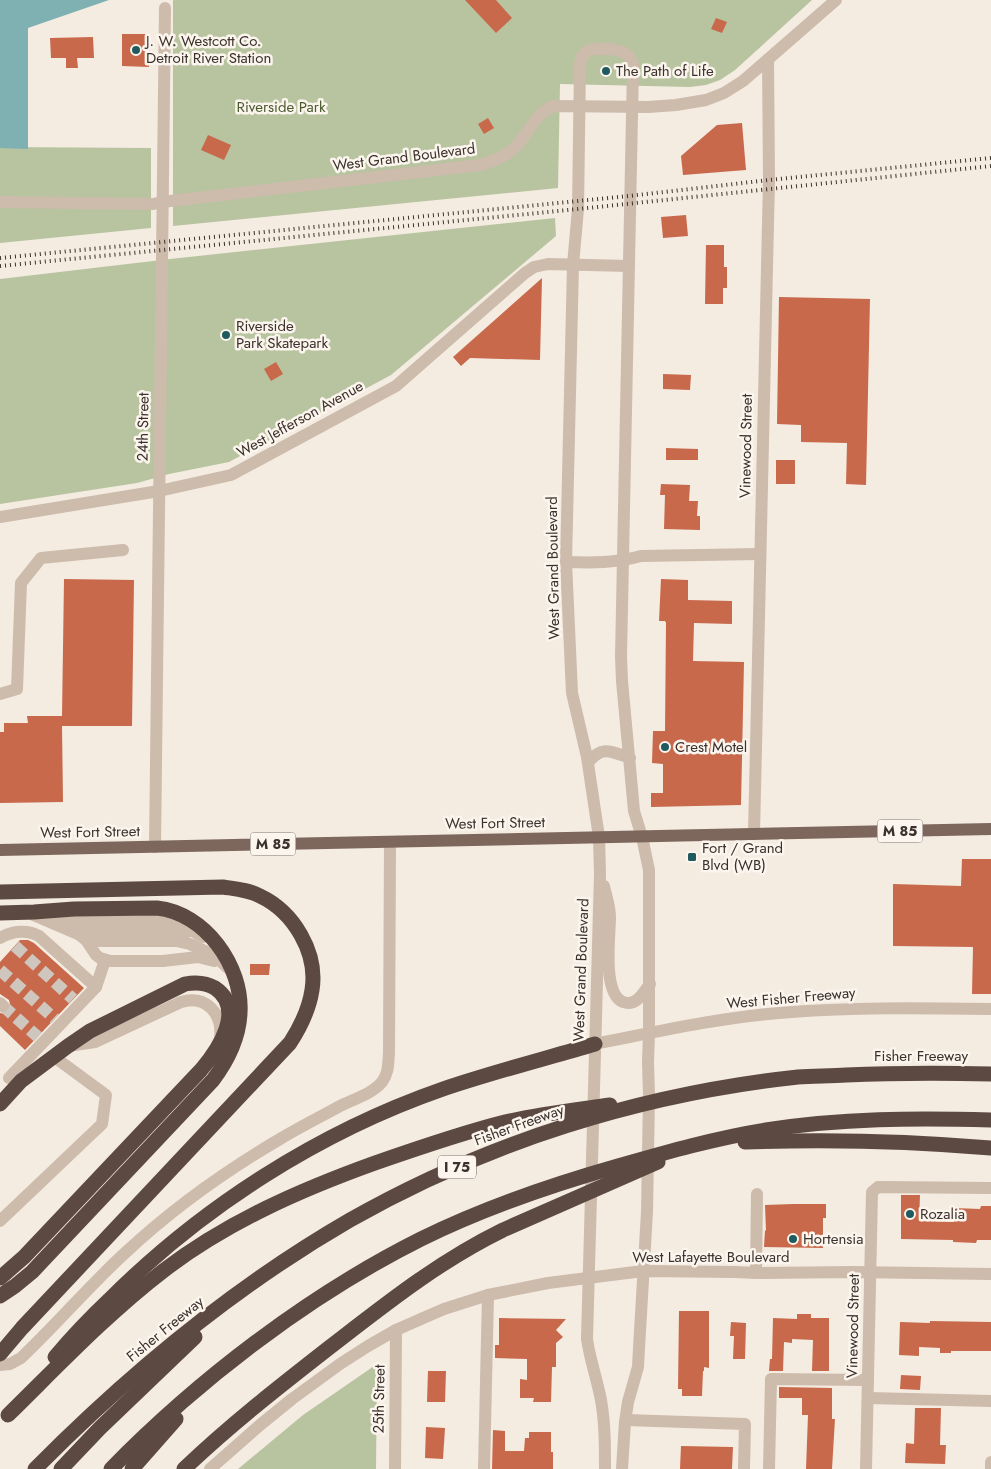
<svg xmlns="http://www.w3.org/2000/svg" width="991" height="1469" viewBox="0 0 991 1469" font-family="Jost,sans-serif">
	<rect width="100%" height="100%" fill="#f4ebe1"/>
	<g fill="#b8c4a0">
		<polygon points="173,0 812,0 735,70 720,80 706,85 690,87 560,84 558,188 173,226"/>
		<polygon points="0,147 151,148 151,228 0,243"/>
		<polygon points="555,218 556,236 391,375 229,462 169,474 137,483 0,504 0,279 170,259"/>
		<polygon points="377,1364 376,1469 238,1469 303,1415"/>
	</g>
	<polygon fill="#7fb0b2" points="0,0 109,0 28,28 28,149 0,148"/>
	<g fill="#c8694b">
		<polygon points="465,0 496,0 512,18 496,33"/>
		<polygon points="716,18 727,22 722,33 711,29"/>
		<polygon points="122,34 150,34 149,67 122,66"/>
		<polygon points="93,37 94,58 77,58 78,68 66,68 66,58 51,58 50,38"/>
		<polygon points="488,118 494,128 484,134 478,124"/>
		<polygon points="742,123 746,170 683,175 681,156 717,125"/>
		<polygon points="208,135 231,145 224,160 201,150"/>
		<polygon points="686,215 688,236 663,238 661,217"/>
		<polygon points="706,245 724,245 724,267 727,267 727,288 723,288 723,304 705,304"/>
		<polygon points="542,278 540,360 470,358 461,366 453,357"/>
		<polygon points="779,297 870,299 866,485 846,484 847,443 801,442 801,425 777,424"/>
		<polygon points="276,362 283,374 271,381 264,369"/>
		<polygon points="663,374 691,375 690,390 663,389"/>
		<polygon points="666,448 698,449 698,460 666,460"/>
		<rect x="776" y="460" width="19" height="24"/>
		<polygon points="661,484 690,485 689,501 698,501 697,516 700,516 700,530 664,529 665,495 660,495"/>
		<polygon points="64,579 134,580 132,726 62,726 63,802 0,803 0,732 4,732 4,723 28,723 27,716 62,716"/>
		<polygon points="661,579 688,580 688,600 732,601 732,624 694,623 693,661 744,662 741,805 651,807 651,793 663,793 663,764 652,763 653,731 665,731 666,623 665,621 659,621"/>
		<polygon points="962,859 991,859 991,994 972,994 973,947 893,946 893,884 961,886"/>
		<polygon points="20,940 28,940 34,943 84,988 25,1050 0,1026 0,1013 6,1014 9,1011 11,1008 9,1000 0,994 0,962"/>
		<polygon points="250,964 270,964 269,975 250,975"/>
		<polygon points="901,1195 920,1195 919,1221 954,1222 954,1208 980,1209 981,1206 991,1206 991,1240 977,1240 976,1243 953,1242 953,1240 901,1239"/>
		<polygon points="793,1204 826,1204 826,1218 823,1218 823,1248 764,1247 765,1230 766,1231 765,1205"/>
		<polygon points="679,1311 709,1311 709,1368 704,1367 704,1371 703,1371 702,1396 682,1396 682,1389 678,1389"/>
		<polygon points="797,1314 811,1314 811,1318 829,1318 829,1371 812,1371 813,1340 792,1339 792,1343 784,1342 783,1371 769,1371 770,1359 772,1359 773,1318 797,1319"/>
		<polygon points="499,1318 566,1319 556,1330 563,1337 556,1343 556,1367 552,1367 551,1402 533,1402 534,1398 520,1398 520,1379 527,1380 527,1359 495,1358 495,1345 499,1345"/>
		<polygon points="930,1321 991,1322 991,1351 951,1351 951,1353 940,1353 940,1348 919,1347 919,1356 899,1355 900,1322 930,1323"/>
		<polygon points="731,1322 746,1323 745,1359 733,1359 734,1336 730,1336"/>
		<polygon points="428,1371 446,1371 445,1402 427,1402"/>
		<polygon points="901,1375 921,1376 920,1390 900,1389"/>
		<polygon points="779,1387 832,1388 832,1419 835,1419 832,1469 806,1469 808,1415 802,1415 802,1398 779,1398"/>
		<polygon points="915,1408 941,1408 940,1445 946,1445 945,1464 905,1463 906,1443 914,1444"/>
		<polygon points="426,1427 445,1428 443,1459 425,1458"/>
		<polygon points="493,1430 505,1431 505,1451 524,1451 525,1438 529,1438 529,1432 551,1432 551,1452 553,1452 553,1469 492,1469"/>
		<polygon points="681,1446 733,1447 732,1469 680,1469"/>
	</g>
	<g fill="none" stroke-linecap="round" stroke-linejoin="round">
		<g stroke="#cfc6bd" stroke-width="12" stroke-dasharray="12 6" stroke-linecap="butt">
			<polyline points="15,946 73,999"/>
			<polyline points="0,970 55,1019"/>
			<polyline points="3,1006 38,1037"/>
		</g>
		<g stroke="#cdbbac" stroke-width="12">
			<path d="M 0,202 L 153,204 L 162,202 L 480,165 C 491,162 503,158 512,150 C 528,136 533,116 552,106 L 648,107 L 676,105 L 706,100 L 724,93 L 743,81 L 836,0"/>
			<polyline points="0,517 159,491 231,475 396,386 525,273 534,267 548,264 629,266"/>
			<path d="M 566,562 C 592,563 616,563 641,556 L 760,554"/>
			<polyline points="0,694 17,689 21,583 41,558 123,550"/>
			<path d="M 588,763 C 601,745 611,751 630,758"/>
			<polyline points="754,834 769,180 768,60"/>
			<polyline points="155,847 165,8"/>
			<path d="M 604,886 C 606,896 610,906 610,917 C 610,936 602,993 623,1002 C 636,1007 643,993 650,984"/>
			<polyline points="29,913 94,941 176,941 190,944 215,956 228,968"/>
			<polyline points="50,920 164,920 179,923 203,937"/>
			<polyline points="75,930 179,930 187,932"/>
			<polyline points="81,936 86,940 96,955 100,958 110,961 163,961 198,957 214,961"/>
			<path d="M 0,938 C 12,931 27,929 39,936 L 96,987 L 9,1078"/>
			<polyline points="96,987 105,960"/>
			<polyline points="0,1003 3,1006"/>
			<path d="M 595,1044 C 656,1032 717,1018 779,1013 C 849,1007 920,1008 991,1009"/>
			<path d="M 68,1046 L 95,1042 L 181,1002 C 206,994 223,1014 220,1038"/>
			<polyline points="0,1221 102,1124 106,1095 53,1056"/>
			<polyline points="756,1273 757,1194"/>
			<path d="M 0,1365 L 10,1364 L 21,1358 C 57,1324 89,1286 125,1253 C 170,1211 227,1170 280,1139 C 300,1127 320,1117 340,1106 C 354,1099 372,1094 382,1082 C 389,1073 388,1063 389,1053 L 390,842"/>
			<polyline points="868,1398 991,1401"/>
			<polyline points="626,1420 745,1424 744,1469"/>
			<polyline points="210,1469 260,1425 292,1399 340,1364 368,1346 396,1330 421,1319 444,1309 488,1295 548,1283 643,1271 735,1272 756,1273 853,1272 991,1274"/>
			<polyline points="395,1469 396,1330"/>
			<polyline points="484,1469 488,1295"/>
			<path d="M 605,1469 C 605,1445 605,1423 601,1400 C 597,1379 590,1360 587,1339 L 600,874 L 599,837 L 587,757 L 572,693 L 566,562 L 573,265 L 578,209 L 580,64 C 581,60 581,56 585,53 C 590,48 597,49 604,49 C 617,49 631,51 633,66 L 621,657 L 622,681 L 634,811 L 642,837 L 649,870 L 649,1033 L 648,1062 L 649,1096 L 647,1212 L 639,1348 L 638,1367 L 628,1402 L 625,1422 L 622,1469"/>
			<polyline points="769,1469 771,1379 868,1380"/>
			<polyline points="866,1469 872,1192 878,1187 991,1188"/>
			<polyline points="991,1469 991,1462"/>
		</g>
		<polyline stroke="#7d675c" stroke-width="12" points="0,850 991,829"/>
		<g stroke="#5c4a42" stroke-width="15">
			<path d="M 0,892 L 223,887 C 236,889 249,890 260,896 C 294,912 318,953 312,990 C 309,1010 301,1026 290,1043 L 22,1328 L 0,1354"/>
			<path d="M 0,913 L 34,912 L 74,909 L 157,908 C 205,913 243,966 240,1013 C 239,1038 228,1060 213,1080 L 32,1272 L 15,1286 L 0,1296"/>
			<path d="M 0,1104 L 21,1081 L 68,1046 L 90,1031 L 185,984 C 195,982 205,982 215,988 C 246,1009 218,1050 201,1070 L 24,1257 L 0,1278"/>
			<path d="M 745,1142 C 827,1139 909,1141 991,1148"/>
			<path d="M 55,1357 C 72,1337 90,1318 109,1300 C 202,1207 319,1132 443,1089 C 493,1072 544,1059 595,1044"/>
			<path d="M 8,1415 C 58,1366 107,1314 163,1271 C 227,1222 300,1190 375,1163 C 418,1148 461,1133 505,1122 C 540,1114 575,1110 610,1105"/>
			<path d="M 35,1469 C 129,1374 234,1287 350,1220 C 487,1142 641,1094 798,1077 C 814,1076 830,1076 846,1075 C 894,1073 943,1073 991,1074"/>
			<polyline points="61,1469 100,1428 195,1337"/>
			<path d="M 111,1469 C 198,1380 309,1295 421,1239 C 484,1208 551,1185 618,1166 C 667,1152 716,1138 766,1130 C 841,1118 916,1118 991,1120"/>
			<polyline points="132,1469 176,1419"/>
			<path d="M 184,1469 C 230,1425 280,1386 330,1347 C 387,1303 438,1262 503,1230 L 658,1162"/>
		</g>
		<g stroke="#3b302b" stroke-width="4" stroke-dasharray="1 4" stroke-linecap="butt">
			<polyline points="0,258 629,196 769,180 991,158"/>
			<polyline points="0,266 578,209 991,166"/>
		</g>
	</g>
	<g fill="#1f5a5e" stroke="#fbf5ee" stroke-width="2">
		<circle cx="136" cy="50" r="5"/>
		<circle cx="606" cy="71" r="5"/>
		<circle cx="226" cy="335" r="5"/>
		<circle cx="665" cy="747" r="5"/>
		<rect x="687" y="852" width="10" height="10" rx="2.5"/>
		<circle cx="910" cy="1214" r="5"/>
		<circle cx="793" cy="1239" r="5"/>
	</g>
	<g text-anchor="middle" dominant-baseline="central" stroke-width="5" stroke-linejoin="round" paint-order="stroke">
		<g fill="#fbf5ee" stroke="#756b66" stroke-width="1">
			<rect x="877.5" y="819.5" width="45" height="23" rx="4"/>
			<rect x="250.5" y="832.5" width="45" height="23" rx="4"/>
			<rect x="438" y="1155.5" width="38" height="23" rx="4"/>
		</g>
		<g font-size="14" font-weight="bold" fill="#3b302b">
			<text x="900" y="831">M 85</text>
			<text x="273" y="844">M 85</text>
			<text x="457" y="1167">I 75</text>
		</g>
		<g font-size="15" fill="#3b302b" stroke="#fbf5ee" text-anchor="start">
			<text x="146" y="41">J. W. Westcott Co.<tspan x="146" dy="17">Detroit River Station</tspan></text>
			<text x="616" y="71">The Path of Life</text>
			<text x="236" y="326">Riverside<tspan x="236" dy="17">Park Skatepark</tspan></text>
			<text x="675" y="747">Crest Motel</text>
			<text x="702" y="848">Fort / Grand<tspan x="702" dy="17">Blvd (WB)</tspan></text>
			<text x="920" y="1214">Rozalia</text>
			<text x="803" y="1239">Hortensia</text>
		</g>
		<g font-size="15" fill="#4a5a2e" stroke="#fbf5ee">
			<text x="281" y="107">Riverside Park</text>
		</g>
		<g font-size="15" fill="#3b302b" stroke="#fbf5ee">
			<text transform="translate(404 157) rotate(-7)">West Grand Boulevard</text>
			<text transform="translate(300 419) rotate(-29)">West Jefferson Avenue</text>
			<text transform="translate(143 427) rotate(-89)">24th Street</text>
			<text transform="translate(746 446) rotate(-89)">Vinewood Street</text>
			<text transform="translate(553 568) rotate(-91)">West Grand Boulevard</text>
			<text transform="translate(495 823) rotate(-1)">West Fort Street</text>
			<text transform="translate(90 832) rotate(-1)">West Fort Street</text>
			<text transform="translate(581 970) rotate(-88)">West Grand Boulevard</text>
			<text transform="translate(791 998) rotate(-5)">West Fisher Freeway</text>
			<text x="921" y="1056">Fisher Freeway</text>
			<text transform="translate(519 1125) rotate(-20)">Fisher Freeway</text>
			<text x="711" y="1257">West Lafayette Boulevard</text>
			<text transform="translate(853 1326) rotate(-89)">Vinewood Street</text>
			<text transform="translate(165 1329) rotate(-39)">Fisher Freeway</text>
			<text transform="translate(379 1399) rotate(-89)">25th Street</text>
		</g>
	</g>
</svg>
